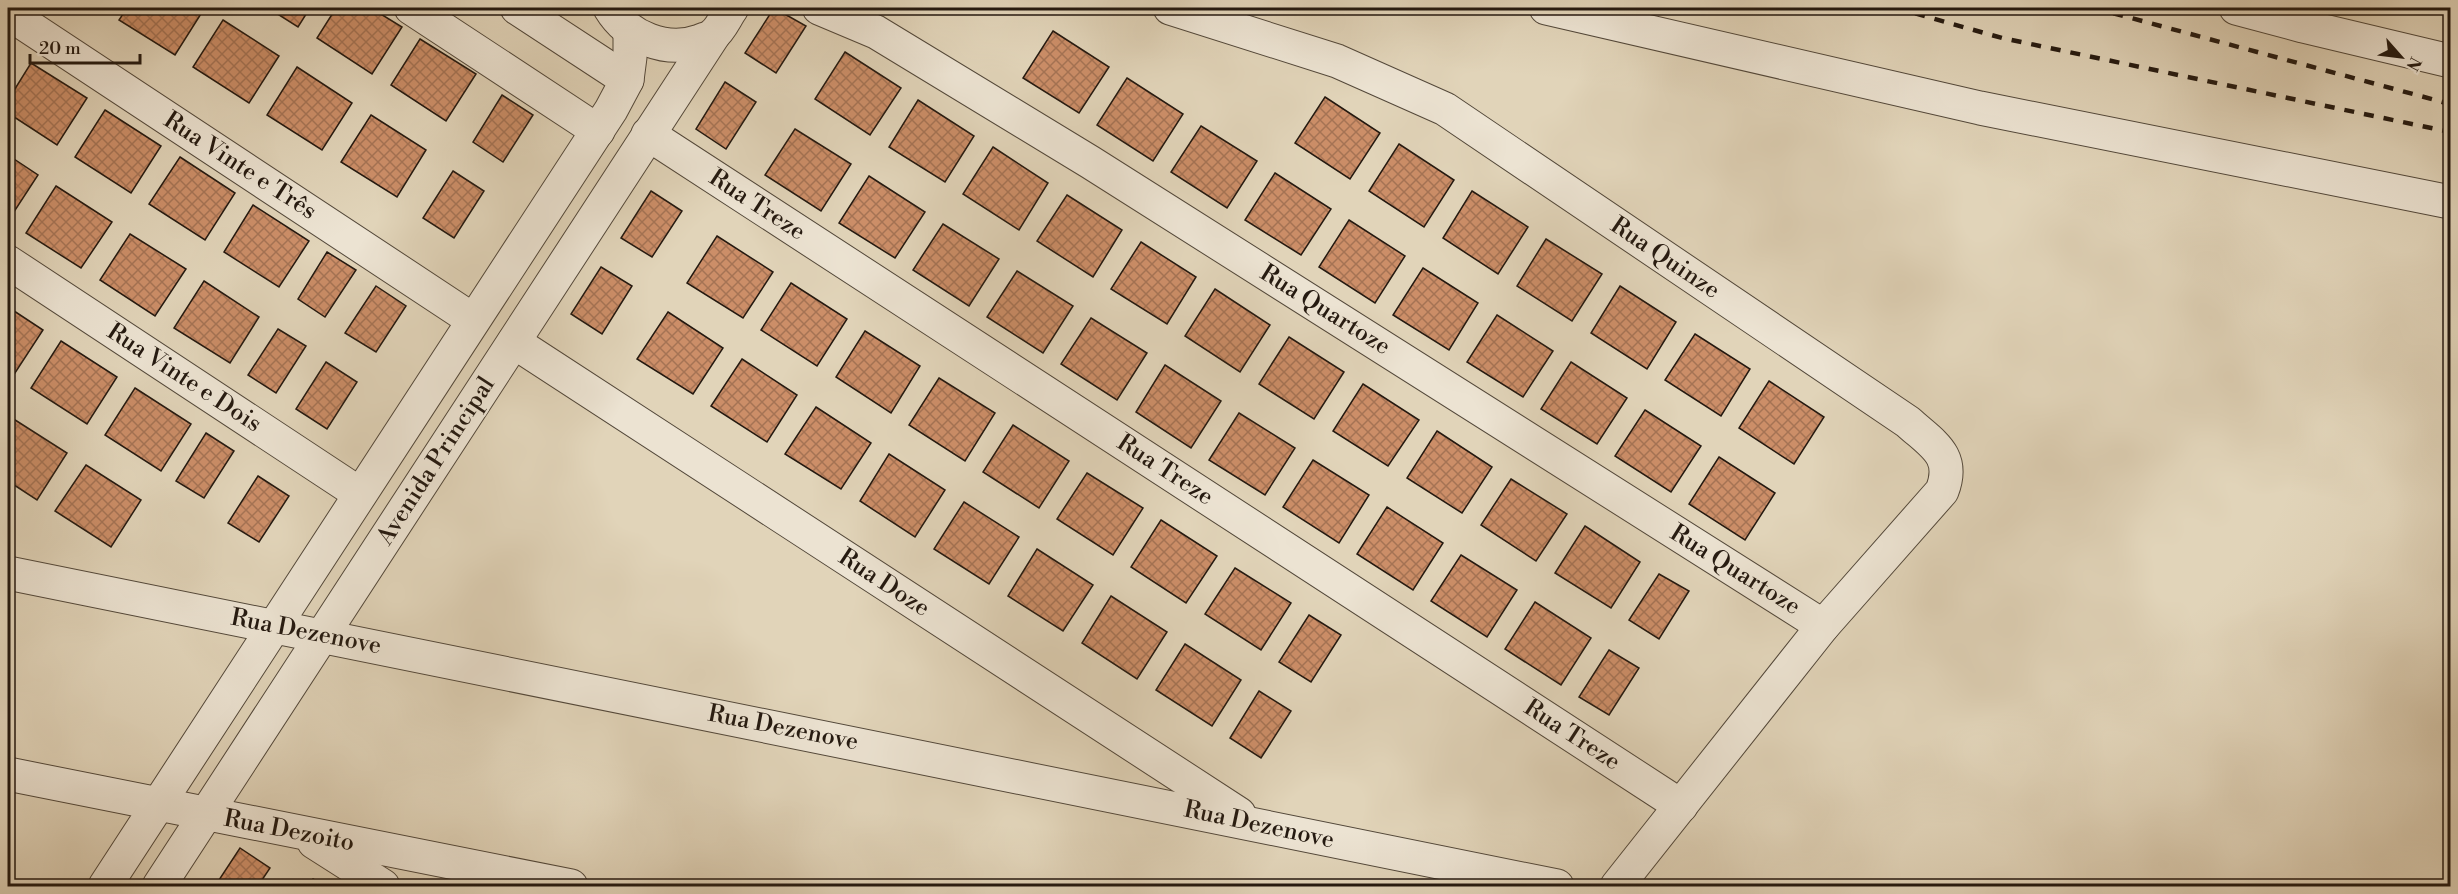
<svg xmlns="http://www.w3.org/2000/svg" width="2458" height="894" viewBox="0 0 2458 894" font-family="'Libre Bodoni',serif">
	<defs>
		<pattern id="building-cross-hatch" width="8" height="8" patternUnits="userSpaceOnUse" patternTransform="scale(1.5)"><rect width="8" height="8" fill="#cc8e68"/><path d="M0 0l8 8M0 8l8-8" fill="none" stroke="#a57354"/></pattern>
	</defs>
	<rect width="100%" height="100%" fill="#e1d4b9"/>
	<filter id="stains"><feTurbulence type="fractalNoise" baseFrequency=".00333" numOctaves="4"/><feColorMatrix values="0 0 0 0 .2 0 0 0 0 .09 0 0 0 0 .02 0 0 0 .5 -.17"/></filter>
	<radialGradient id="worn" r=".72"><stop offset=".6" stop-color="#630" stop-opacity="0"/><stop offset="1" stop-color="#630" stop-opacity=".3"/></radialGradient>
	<g fill="url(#building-cross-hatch)" stroke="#241910" stroke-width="1.5">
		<polygon points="127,8 203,8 204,9 175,55 119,20"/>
		<polygon points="268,8 310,8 298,27"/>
		<polygon points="336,8 371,8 402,27 372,74 317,38"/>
		<polygon points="774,8 806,26 776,73 745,53"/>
		<polygon points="223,20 279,56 249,103 193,67"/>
		<polygon points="1053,31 1109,67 1079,113 1023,78"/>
		<polygon points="420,39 476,74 446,121 391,85"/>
		<polygon points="845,52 901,88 870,135 815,99"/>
		<polygon points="31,63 87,98 57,145 8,113 8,100"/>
		<polygon points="297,67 352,103 322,150 267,115"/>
		<polygon points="1127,78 1183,114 1153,161 1097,125"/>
		<polygon points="725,82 756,102 726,149 696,129"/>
		<polygon points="502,95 533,115 503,162 473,142"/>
		<polygon points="1325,97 1380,133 1350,179 1295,143"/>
		<polygon points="918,100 974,136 945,182 889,147"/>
		<polygon points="105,110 161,146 131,193 75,157"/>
		<polygon points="371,115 426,150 397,197 341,162"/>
		<polygon points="1201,126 1257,161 1227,208 1171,172"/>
		<polygon points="795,129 851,164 821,211 765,175"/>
		<polygon points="1399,144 1454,180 1424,227 1369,191"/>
		<polygon points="993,147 1048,183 1019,230 963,194"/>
		<polygon points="8,155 38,175 8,221"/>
		<polygon points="180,157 235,193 205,240 149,204"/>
		<polygon points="453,171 484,191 454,238 423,218"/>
		<polygon points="1275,173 1331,209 1301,255 1245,220"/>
		<polygon points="869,176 925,212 895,258 839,223"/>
		<polygon points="56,186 112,222 81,268 26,233"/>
		<polygon points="651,191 682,211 652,257 621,238"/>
		<polygon points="1472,191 1528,227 1498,274 1443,238"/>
		<polygon points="1067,195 1122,230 1093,277 1037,241"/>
		<polygon points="253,205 309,241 279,287 224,252"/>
		<polygon points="1349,220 1405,256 1375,303 1319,267"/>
		<polygon points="943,224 999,259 969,306 913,270"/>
		<polygon points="130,234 186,269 155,316 100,280"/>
		<polygon points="717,236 773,272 743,318 687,283"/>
		<polygon points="1546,239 1602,274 1572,321 1517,286"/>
		<polygon points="1141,242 1196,277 1167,324 1111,289"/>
		<polygon points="327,252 356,270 325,317 298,299"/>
		<polygon points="601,267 632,286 602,334 571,314"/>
		<polygon points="1423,268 1478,303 1449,350 1393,315"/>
		<polygon points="1017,271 1073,306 1043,353 987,317"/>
		<polygon points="204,281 259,317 230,363 174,328"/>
		<polygon points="791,283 847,319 817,366 761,330"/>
		<polygon points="376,286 406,306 376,352 345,333"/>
		<polygon points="1620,286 1676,322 1647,369 1591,333"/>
		<polygon points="1215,289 1270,325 1240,372 1185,336"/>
		<polygon points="8,307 43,330 13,376 8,373"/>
		<polygon points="668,312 723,348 693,394 637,359"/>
		<polygon points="1497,315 1553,351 1523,397 1467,362"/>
		<polygon points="1091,318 1147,353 1117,400 1061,364"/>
		<polygon points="278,329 306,346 276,393 248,375"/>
		<polygon points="865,331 920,366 891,413 836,377"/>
		<polygon points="1695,334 1750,369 1721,416 1665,380"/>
		<polygon points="1289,337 1344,372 1314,419 1259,384"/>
		<polygon points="61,341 117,377 87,424 31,388"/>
		<polygon points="742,359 797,395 767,442 711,406"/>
		<polygon points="326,362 357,382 327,429 296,409"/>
		<polygon points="1571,362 1627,398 1597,444 1541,409"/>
		<polygon points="1165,365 1221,401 1191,448 1136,412"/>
		<polygon points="939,378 995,413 965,461 909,425"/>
		<polygon points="1769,381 1824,417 1794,464 1739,428"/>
		<polygon points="1363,384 1419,420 1388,466 1333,431"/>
		<polygon points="135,388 191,424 161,471 105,435"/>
		<polygon points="816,407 871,443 841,489 785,454"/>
		<polygon points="1645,410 1701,446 1671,492 1615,456"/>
		<polygon points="1239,413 1295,448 1265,495 1209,460"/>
		<polygon points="12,418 67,453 37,500 8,481 8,424"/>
		<polygon points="1013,425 1069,461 1039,508 983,472"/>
		<polygon points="1437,431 1492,467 1462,513 1407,478"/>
		<polygon points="206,433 234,451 204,498 176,481"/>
		<polygon points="889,454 945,490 915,537 860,501"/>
		<polygon points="1719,457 1775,493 1745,540 1689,504"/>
		<polygon points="1313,460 1369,495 1339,543 1283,507"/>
		<polygon points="86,465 141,500 111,547 55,511"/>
		<polygon points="1087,473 1143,508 1113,555 1057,519"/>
		<polygon points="258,476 289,496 259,542 228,523"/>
		<polygon points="1511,479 1567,514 1536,561 1481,525"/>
		<polygon points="964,502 1019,537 989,584 934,549"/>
		<polygon points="1387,507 1443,543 1413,590 1357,554"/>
		<polygon points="1161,520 1217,556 1186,603 1131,567"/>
		<polygon points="1585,526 1640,562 1611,608 1555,573"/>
		<polygon points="1037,549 1093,585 1063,631 1008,596"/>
		<polygon points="1461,555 1517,590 1487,637 1431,601"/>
		<polygon points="1235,568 1291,603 1261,650 1205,614"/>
		<polygon points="1659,574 1689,591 1659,639 1629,620"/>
		<polygon points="1111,596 1167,632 1137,679 1082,643"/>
		<polygon points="1535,602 1591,638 1561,685 1505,649"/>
		<polygon points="1309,615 1341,635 1311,682 1279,662"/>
		<polygon points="1185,644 1241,680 1212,726 1156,690"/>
		<polygon points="1609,650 1639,668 1609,715 1579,697"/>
		<polygon points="1259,691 1291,711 1261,758 1230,738"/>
		<polygon points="240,848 270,868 258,886 222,886 217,883"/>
		<polygon points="313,879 325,886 309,886"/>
	</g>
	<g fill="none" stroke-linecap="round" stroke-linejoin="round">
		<defs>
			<g id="minor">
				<polyline points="411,8 598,131"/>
				<polyline points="517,8 627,80"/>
				<path d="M 610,8 C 628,38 667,53 700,41 C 704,39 710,38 713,35 C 721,29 726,16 732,8"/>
				<polyline points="819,8 876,32 1090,162 1823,626"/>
				<path d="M 1170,8 L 1337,61 L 1445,109 L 1908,422 C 1932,444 1956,455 1942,491 L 1823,626 L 1617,886"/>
				<polyline points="1546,8 1980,108 2450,202"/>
				<polyline points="2236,8 2303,26 2450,61"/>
				<polyline points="8,13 473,320"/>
				<polyline points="648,134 1681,806"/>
				<polyline points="8,262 360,494"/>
				<polyline points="514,342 1239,814"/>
				<polyline points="8,573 1557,886"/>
				<polyline points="8,774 571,886"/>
				<polyline points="314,842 383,886"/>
				<polyline points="105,886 611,110 627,80 630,57 630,31"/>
				<polyline points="159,886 713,36"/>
			</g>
		</defs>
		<use href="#minor" stroke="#53483a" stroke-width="35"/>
		<use href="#minor" stroke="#ece3d2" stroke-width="33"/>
		<g stroke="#241910" stroke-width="4.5" stroke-dasharray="10 10" stroke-linecap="butt">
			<polyline points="1896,8 2002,38 2450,132"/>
			<polyline points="2094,8 2450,104"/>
		</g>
	</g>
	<g text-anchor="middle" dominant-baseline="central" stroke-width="4.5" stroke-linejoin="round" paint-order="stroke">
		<g font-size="24" fill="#241910" stroke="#ece3d2">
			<text transform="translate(240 166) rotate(33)">Rua Vinte e Três</text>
			<text transform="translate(757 205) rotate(33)">Rua Treze</text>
			<text transform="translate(1665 258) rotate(34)">Rua Quinze</text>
			<text transform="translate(1325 310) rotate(32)">Rua Quartoze</text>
			<text transform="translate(184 378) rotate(33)">Rua Vinte e Dois</text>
			<text transform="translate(436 461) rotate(-57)">Avenida Principal</text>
			<text transform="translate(1165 470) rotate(33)">Rua Treze</text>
			<text transform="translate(1735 570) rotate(32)">Rua Quartoze</text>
			<text transform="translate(884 583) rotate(33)">Rua Doze</text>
			<text transform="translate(306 632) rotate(11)">Rua Dezenove</text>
			<text transform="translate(783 728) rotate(11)">Rua Dezenove</text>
			<text transform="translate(1572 735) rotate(33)">Rua Treze</text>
			<text transform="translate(1259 825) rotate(12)">Rua Dezenove</text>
			<text transform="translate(289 831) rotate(11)">Rua Dezoito</text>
		</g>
	</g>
	<rect width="2458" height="894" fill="none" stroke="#e1d4b9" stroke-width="30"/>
	<rect x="9" y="9" width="2440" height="876" fill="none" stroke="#241910" stroke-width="3"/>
	<rect x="15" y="15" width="2428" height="864" fill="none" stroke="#241910" stroke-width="1.5"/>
	<g transform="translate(2401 57) rotate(118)" stroke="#ece3d2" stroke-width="4.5" paint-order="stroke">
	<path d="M0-4.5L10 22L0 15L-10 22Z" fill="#241910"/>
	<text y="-9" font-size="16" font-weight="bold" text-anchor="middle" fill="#241910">N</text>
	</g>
	<path d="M30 54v9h110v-9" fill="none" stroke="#241910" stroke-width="3"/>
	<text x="39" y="54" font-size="18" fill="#241910" stroke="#ece3d2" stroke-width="4.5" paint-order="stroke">20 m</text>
	<rect width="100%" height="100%" filter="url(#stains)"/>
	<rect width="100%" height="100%" fill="url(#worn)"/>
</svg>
